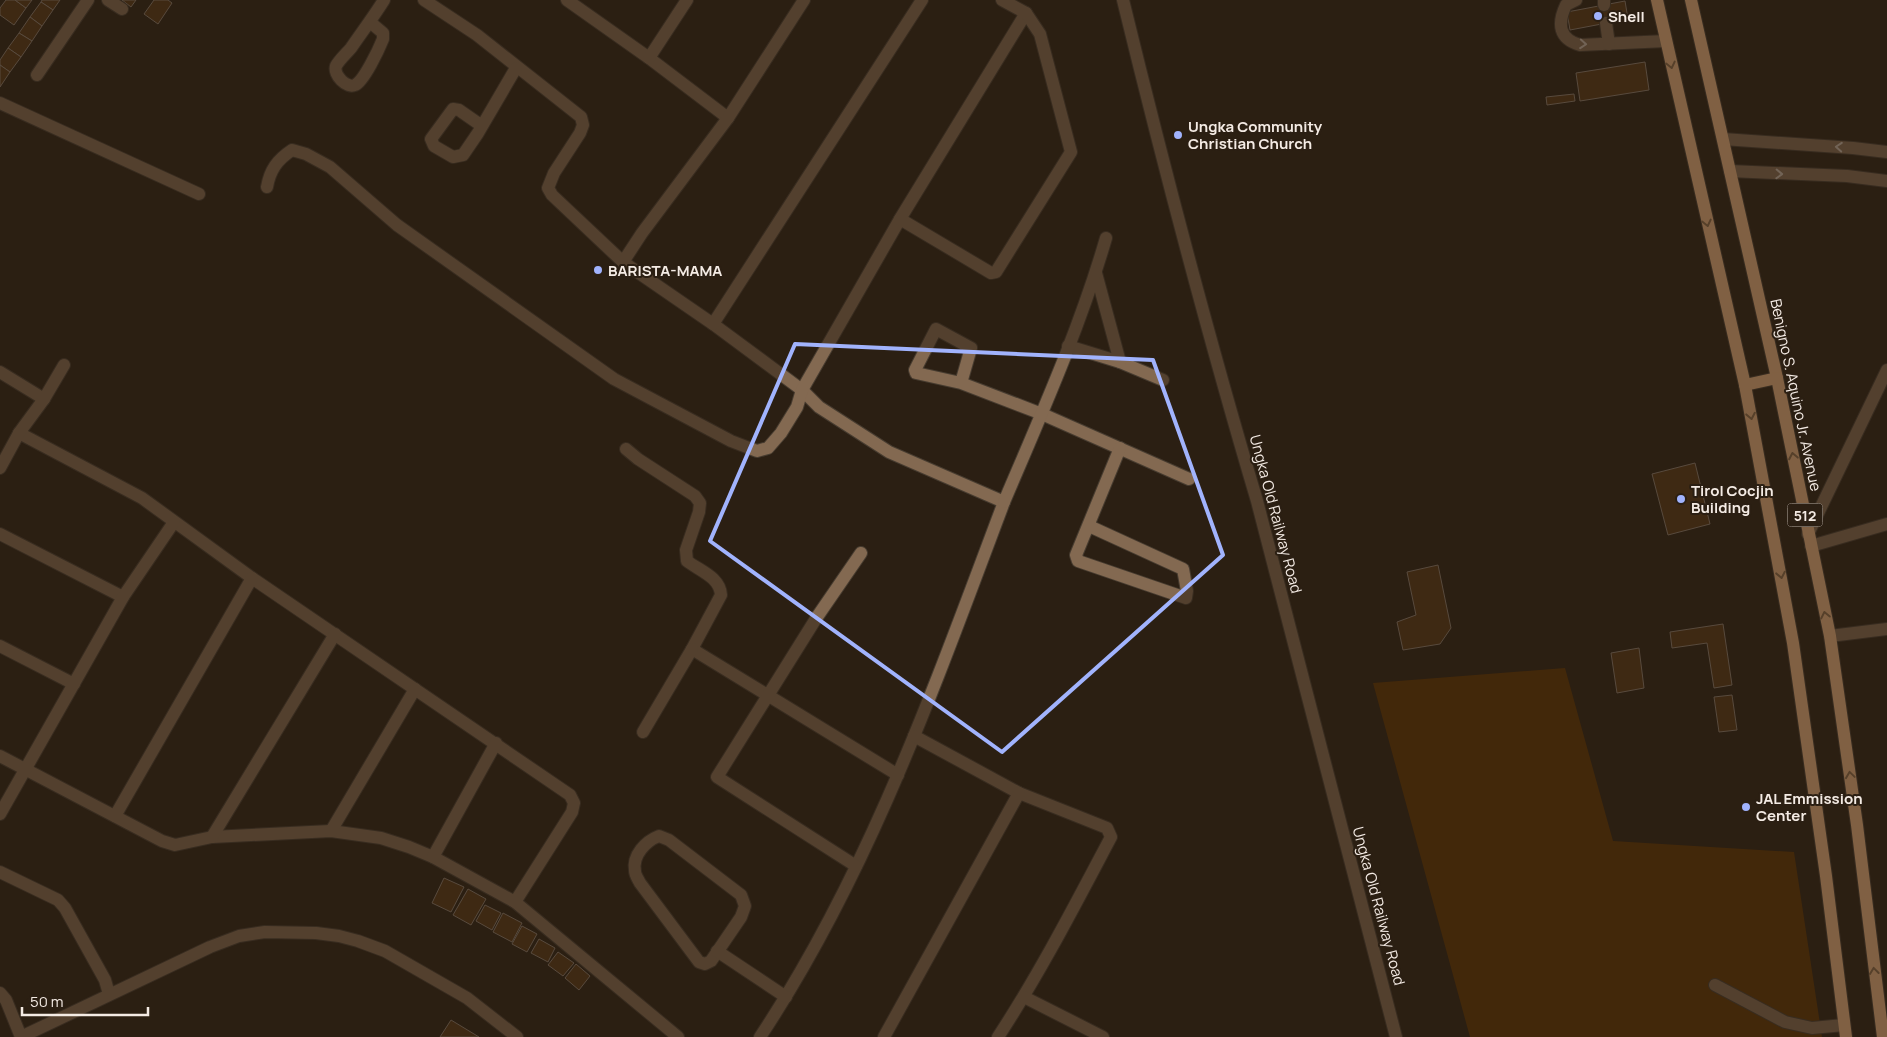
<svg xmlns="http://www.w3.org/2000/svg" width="1887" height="1037" viewBox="0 0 1887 1037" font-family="Manrope,sans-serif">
	<rect width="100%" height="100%" fill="#2b1f13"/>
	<polygon fill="#5e3400" points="1565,668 1613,841 1794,852 1822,1037 1470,1037 1373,683"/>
	<g fill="#553615" stroke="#8d7e71">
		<polygon points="6,0 15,0 26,8 14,25 0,15 0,8"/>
		<polygon points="15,0 32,0 26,8"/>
		<polygon points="42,0 60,0 53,10 41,2"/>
		<polygon points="122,0 136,0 131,7"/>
		<polygon points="154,0 168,0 172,3 158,24 144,14"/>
		<polygon points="1625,1 1628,19 1570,30 1567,12"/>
		<polygon points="41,2 53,10 42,26 30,17"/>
		<polygon points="30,17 42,26 32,41 19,33"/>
		<polygon points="19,33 32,41 21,57 8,48"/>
		<polygon points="8,48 21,57 10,72 0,65 0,60"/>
		<polygon points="1645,62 1649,90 1580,101 1576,73"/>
		<polygon points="0,65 10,72 0,87"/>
		<polygon points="1574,94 1575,101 1547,105 1546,97"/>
		<polygon points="1695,463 1710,524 1668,535 1652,474"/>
		<polygon points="1438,565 1451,628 1440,644 1403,650 1397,622 1416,615 1407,572"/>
		<polygon points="1723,624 1732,685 1714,688 1707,643 1672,648 1670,632"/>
		<polygon points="1639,648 1644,688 1617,693 1611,653"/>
		<polygon points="1732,695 1737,730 1719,732 1714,697"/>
		<polygon points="444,878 464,887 451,912 432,903"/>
		<polygon points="468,889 486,899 471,925 453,915"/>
		<polygon points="485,905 501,913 492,930 476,921"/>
		<polygon points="503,913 522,923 512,942 493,932"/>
		<polygon points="522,926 537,934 527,952 512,944"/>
		<polygon points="539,939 555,948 548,962 531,953"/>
		<polygon points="558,952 574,963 563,976 548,965"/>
		<polygon points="576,964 590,976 579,990 565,978"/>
		<polygon points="451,1020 479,1037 440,1037"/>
	</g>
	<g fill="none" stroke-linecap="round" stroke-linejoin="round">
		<defs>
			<g id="minor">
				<polyline points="108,0 122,9"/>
				<path d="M 424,0 L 477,35 L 581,117 L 583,125 L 580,133 L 554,173 L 548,188 L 552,195 L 623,262 L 713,324 L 802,390 L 819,407 L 889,452 L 1004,502 C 935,685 869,873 760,1037"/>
				<polyline points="567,0 649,58 728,118"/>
				<path d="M 1123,0 C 1164,168 1208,336 1257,501 L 1396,1037"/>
				<path d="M 1576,0 L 1566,5 C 1557,24 1559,39 1580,45 L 1666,41"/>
				<polyline points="1604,0 1604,5"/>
				<path d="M 370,22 L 383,33 L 383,39 C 379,49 364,81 355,85 C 347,89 333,75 336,66 C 339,60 347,53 351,48 C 362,32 374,16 384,0"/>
				<polyline points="1606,23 1609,44"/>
				<polyline points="649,58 687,0"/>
				<polyline points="37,75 88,0"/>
				<polyline points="0,103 199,194"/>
				<polyline points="482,126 459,110 453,109 431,139 434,146 453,157 463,155 478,133 516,68"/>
				<polyline points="1723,139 1853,148 1887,152"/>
				<polyline points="1730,171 1847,176 1887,181"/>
				<path d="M 267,187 C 270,170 277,160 292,150 L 306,154 L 330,167 L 397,225 L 614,379 L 731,441 L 757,451 L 768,448 L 781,433 L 797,407 L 802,390 L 900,219 L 1026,13"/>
				<polyline points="900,219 991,273 996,272 1071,152 1040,34 1026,13 1002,0"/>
				<polyline points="623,262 642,233 728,118 804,0"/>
				<polyline points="1096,273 1120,362 1163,380"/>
				<polyline points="713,324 922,0"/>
				<polyline points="1068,346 1120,362"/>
				<polyline points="0,372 44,399"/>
				<polyline points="961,383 971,348 936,329 915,370 916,373 961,383 1042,414 1189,479"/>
				<polyline points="19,433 142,498 252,578 570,795 574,803 572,812 515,902"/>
				<path d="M 626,449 L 638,459 L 695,496 L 700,503 L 699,512 L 686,550 L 687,561 C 700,571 720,577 721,595 L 692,649 L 898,775"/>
				<polyline points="0,468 19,433 44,399 64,365"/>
				<path d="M 1004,502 C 1041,415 1080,328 1106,238"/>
				<polyline points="1089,526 1183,569 1187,591 1186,598 1078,561 1076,555 1120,448"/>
				<polyline points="0,534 123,597"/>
				<polyline points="1808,534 1887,370"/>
				<polyline points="1811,546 1887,524"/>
				<polyline points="1830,636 1887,629"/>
				<polyline points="0,646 74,684"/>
				<polyline points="643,732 692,649"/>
				<path d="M 914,736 L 1019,793 L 1107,828 L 1111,837 C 1075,905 1040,973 998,1037"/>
				<polyline points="0,756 162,841 175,845 212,837 331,831 381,838 409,847 433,857 515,902 678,1037"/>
				<polyline points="0,814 123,597 174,522"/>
				<polyline points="115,816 252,578"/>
				<polyline points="331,831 415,689"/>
				<path d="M 659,836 L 669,840 L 741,895 L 745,906 L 741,917 L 711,961 L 705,964 L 699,962 L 640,883 C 638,879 635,875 635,871 C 632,855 646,841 659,836 Z"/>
				<polyline points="212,837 335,634"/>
				<polyline points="433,857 496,743"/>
				<polyline points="856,866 717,777 817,617 861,553"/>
				<polyline points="0,872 58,900 65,908 105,980 109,994"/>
				<polyline points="717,951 786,997"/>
				<polyline points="1715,985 1785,1022 1812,1028 1844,1025"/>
				<polyline points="0,993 6,1000 21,1037"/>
				<polyline points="1024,997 1103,1037"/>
				<polyline points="21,1037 210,947 239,936 265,932 316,933 339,936 358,941 385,951 467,998 517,1037"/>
				<polyline points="884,1037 1019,793"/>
			</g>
			<g id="major">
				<polyline points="1657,0 1745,385 1793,643 1826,876 1846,1037"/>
				<polyline points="1691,0 1777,378 1830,636 1857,825 1883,1037"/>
				<polyline points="1745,385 1777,378"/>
			</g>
		</defs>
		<use href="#minor" stroke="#473c30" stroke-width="14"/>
		<use href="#major" stroke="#473c30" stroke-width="14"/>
		<use href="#minor" stroke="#836951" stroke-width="12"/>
		<use href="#major" stroke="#e7b07e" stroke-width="12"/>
	</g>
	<defs><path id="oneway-chevron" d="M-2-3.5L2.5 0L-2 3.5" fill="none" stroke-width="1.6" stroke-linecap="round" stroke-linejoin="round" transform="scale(1.25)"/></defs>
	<g stroke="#c7b7a9">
		<use href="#oneway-chevron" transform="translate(1583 44) rotate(4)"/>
		<use href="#oneway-chevron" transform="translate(1839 147) rotate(-176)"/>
		<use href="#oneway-chevron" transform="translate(1779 174) rotate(2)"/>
	</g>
	<g stroke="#896848">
		<use href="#oneway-chevron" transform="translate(1671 65) rotate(77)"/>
		<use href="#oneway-chevron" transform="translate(1707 223) rotate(77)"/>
		<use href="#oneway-chevron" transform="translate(1751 416) rotate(79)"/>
		<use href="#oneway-chevron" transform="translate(1793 456) rotate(-101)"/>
		<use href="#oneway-chevron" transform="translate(1781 575) rotate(79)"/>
		<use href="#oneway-chevron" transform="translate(1825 615) rotate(-102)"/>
		<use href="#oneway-chevron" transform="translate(1850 775) rotate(-98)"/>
		<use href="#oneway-chevron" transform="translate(1874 971) rotate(-97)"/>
	</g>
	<path d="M0 0H1887V1037H0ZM 795,344 L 1153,360 L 1223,555 L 1002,752 L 710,541 Z" fill="#2b1f13" fill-opacity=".55" fill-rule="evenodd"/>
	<path fill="none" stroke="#a1b3fd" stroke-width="4" stroke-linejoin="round" d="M 795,344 L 1153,360 L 1223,555 L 1002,752 L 710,541 Z"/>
	<g fill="#a1b3fd" stroke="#2b1f13" stroke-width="2">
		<circle cx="1598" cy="16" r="5"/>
		<circle cx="1178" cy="135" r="5"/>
		<circle cx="598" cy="270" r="5"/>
		<circle cx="1681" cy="499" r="5"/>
		<circle cx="1746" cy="807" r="5"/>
	</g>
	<g text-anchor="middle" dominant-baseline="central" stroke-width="4" stroke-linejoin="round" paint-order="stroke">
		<rect fill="#2b1f13" stroke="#b8aea5" stroke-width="1" x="1787.5" y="503.5" width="35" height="23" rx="4"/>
		<g font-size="14" font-weight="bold" fill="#f4ebe4">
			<text x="1805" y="515">512</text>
		</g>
		<g font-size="15" font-weight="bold" fill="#f4ebe4" stroke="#2b1f13" text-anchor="start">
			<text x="1608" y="16">Shell</text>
			<text x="1188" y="126">Ungka Community<tspan x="1188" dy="17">Christian Church</tspan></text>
			<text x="608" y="270">BARISTA-MAMA</text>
			<text x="1691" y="490">Tirol Cocjin<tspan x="1691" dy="17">Building</tspan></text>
			<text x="1756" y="798">JAL Emmission<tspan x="1756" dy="17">Center</tspan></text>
		</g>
		<g font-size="15" fill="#f4ebe4" stroke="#2b1f13">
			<text transform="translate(1796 395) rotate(78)">Benigno S. Aquino Jr. Avenue</text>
			<text transform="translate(1276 514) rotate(75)">Ungka Old Railway Road</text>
			<text transform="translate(1379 906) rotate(75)">Ungka Old Railway Road</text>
		</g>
	</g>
	<path d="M22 1007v8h126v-8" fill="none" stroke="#f4ebe4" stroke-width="2.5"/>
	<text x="30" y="1007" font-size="15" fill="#f4ebe4" stroke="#2b1f13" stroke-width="4" paint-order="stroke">50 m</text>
</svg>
